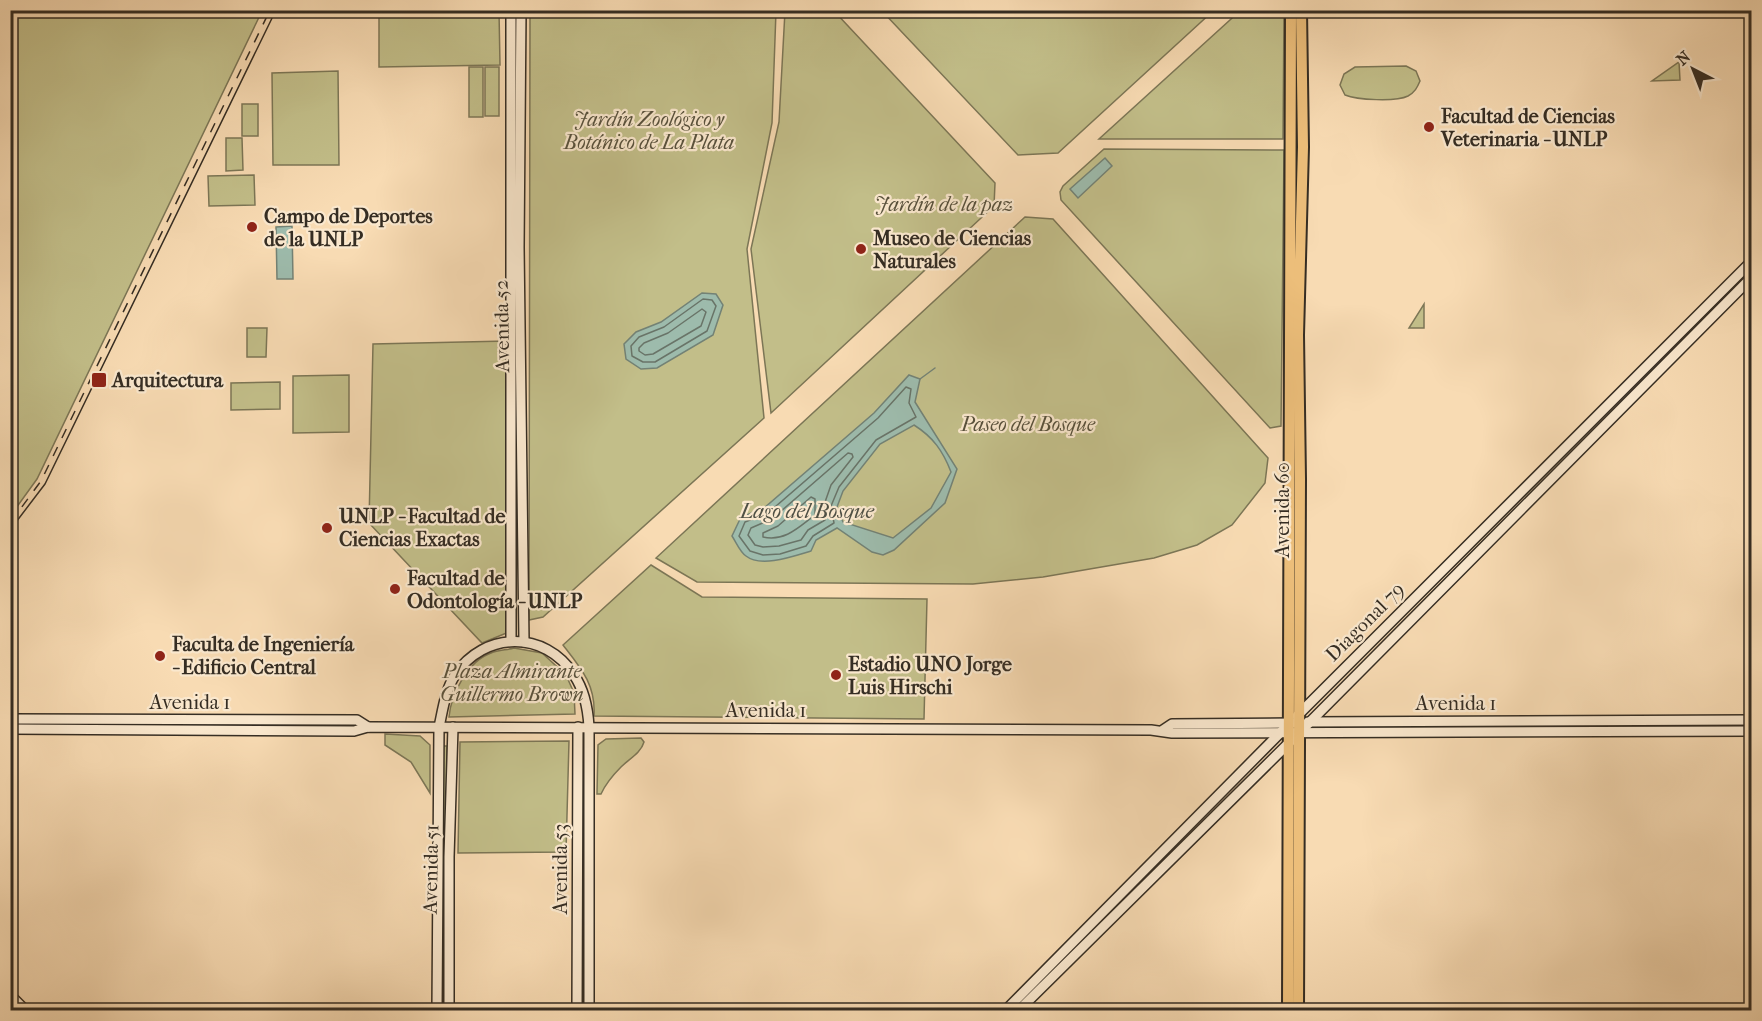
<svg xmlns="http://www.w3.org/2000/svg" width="1762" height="1021" viewBox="0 0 1762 1021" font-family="'IM FELL French Canon',serif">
	<rect width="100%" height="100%" fill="#f8dbb3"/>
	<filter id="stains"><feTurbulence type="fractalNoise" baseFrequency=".00333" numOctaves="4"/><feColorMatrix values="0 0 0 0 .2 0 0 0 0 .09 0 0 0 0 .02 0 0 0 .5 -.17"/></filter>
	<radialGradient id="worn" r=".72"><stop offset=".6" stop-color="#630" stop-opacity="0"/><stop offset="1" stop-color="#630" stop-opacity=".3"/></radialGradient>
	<g fill="#c2be89" stroke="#7c7656" stroke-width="1.5">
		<polygon points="11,10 262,11 37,479 11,515"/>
		<polygon points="1241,10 1284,11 1283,139 1099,139"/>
		<polygon points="379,11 499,11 500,65 379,67"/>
		<polygon points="530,11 776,11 772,123 747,249 764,418 543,617 529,620"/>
		<polygon points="785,11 834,11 995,183 994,206 771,413 751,249 779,122"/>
		<polygon points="882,11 1213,11 1058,153 1018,155"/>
		<polygon points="1679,62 1680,80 1652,81"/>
		<path d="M 1406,66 L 1416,71 L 1420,81 C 1417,88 1415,92 1408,96 C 1396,102 1357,100 1345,95 L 1340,85 L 1344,74 L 1355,67 Z"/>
		<rect x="469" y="67" width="14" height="50"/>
		<rect x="485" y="67" width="14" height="49"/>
		<polygon points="338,71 339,165 273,165 272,73"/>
		<rect x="242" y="104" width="16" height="32"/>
		<polygon points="226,138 242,138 243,170 226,171"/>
		<polygon points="1104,149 1284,150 1281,426 1270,428 1061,200 1060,192 1063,186"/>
		<polygon points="254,175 255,205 209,206 208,176"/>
		<polygon points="1025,217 1053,219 1268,458 1265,483 1232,525 1197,545 1154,558 1043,577 973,584 697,582 656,558"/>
		<polygon points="1424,304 1424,328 1409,328"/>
		<polygon points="247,328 267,328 266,357 247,357"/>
		<polygon points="507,341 509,632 482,643 369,523 373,344"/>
		<polygon points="349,375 349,432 293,433 293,376"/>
		<polygon points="280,382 280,409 231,410 231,383"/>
		<path d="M 651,565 L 702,597 L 927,599 L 924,719 L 594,716 C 596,685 581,668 563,645 Z"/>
		<path d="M 514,648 L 542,653 L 566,675 L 574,693 L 575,714 L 449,717 C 451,694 468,661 491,653 C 498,650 507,650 514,648 Z"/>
		<polygon points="385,734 420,736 430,745 430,793 411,762 385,745"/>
		<path d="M 641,738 L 644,742 C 641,753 629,759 621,767 C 613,775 606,783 601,794 L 597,794 L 598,745 L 606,739 Z"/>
		<polygon points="569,741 566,852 458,853 460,742"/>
		<polygon points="443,746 447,746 446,853 442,853"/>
		<polygon points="441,866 446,866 445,979 441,979"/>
	</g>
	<g fill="#9dbbac" stroke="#738275" stroke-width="1.5" fill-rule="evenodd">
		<polygon points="1105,158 1112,166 1078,198 1070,189"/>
		<polygon points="292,226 293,279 277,279 276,227"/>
		<polygon points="702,293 716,294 723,305 713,335 657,368 641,369 626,359 624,344 636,332 661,322"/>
		<path d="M 909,375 L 920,379 L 915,402 L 957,469 L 945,503 L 894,550 L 883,555 L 872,552 L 837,528 L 816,540 L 811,551 C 794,556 761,568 746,556 C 740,552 736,542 732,536 L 741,517 L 764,508 L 874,413 ZM 914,425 C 933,437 943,451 951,472 L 931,508 L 893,538 L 843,522 L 837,507 L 843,491 L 880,444 Z"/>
	</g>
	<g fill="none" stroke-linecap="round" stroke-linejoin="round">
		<g stroke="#697468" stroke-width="1.5">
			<polygon points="703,299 712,300 716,306 707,331 655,362 643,362 632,356 631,346 639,337 664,327"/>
			<polygon points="702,309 706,312 701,326 653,354 645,355 639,351 639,348 644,343 668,333"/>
			<polygon points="906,387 911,389 909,403 916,417 876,440 839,487 831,506 834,523 813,536 806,546 780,554 763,555 750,551 739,536 745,522 768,513 878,418"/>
			<polygon points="848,453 852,454 853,457 831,485 824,505 825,520 808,530 801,540 779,546 763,547 755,545 748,535 751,528 772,519"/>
			<path d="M 811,497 L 815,499 L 815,515 C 799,527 785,542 763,537 L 763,533 L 778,526 Z"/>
		</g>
		<polyline stroke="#738275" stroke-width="1.5" points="920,379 935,368"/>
		<defs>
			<g id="secondary">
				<polyline points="521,10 519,247 524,642"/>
				<polyline points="511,641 511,10"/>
				<polyline points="1297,716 1752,261"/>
				<polyline points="10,719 357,720 368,727"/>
				<polyline points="1308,722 1752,720"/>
				<polyline points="10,729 354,731 368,727 1151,730 1172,733 1752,731"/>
				<polyline points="1163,730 1172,724 1294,723"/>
				<polyline points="10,995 25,1010"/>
				<path d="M 437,1010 L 439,727 C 443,709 445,691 455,675 C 484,631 545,630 574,675 C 585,691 588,709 589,727 L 589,1010"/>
				<polyline points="449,1010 449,857 453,727"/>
				<polyline points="577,1010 578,727"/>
				<polyline points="1006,1010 1283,730"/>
				<polyline points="1019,1010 1300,732 1752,277"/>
			</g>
			<g id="primary">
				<polyline points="1288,1010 1291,10"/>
				<polyline points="1298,1010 1300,479 1298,335 1303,147 1301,10"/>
			</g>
		</defs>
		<use href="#secondary" stroke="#352d23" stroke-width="12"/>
		<use href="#primary" stroke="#352d23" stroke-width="14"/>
		<use href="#secondary" stroke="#fae8ce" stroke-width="9"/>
		<use href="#primary" stroke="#ecbe7a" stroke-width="10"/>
		<polyline stroke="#352d23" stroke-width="1.5" points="10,530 45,484 276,10"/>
		<polyline stroke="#352d23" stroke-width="1.5" stroke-dasharray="10 10" stroke-linecap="butt" points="10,523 41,481 270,10"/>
	</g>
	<g fill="#8f2418" stroke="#fae8ce" stroke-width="2">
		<circle cx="1429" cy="127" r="6"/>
		<circle cx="252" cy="227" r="6"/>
		<circle cx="861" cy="249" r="6"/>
		<rect x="91" y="372" width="16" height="16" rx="3"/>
		<circle cx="327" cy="528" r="6"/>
		<circle cx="395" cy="589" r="6"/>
		<circle cx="160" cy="656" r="6"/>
		<circle cx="836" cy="675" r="6"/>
	</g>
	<g text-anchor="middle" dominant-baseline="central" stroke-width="4.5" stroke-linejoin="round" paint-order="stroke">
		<g font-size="20" font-weight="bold" fill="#352d23" stroke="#fae8ce" text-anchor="start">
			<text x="1441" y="116">Facultad de Ciencias<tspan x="1441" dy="23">Veterinaria - UNLP</tspan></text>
			<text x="264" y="216">Campo de Deportes<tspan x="264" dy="23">de la UNLP</tspan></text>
			<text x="873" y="238">Museo de Ciencias<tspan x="873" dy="23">Naturales</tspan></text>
			<text x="112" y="380">Arquitectura</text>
			<text x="339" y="516">UNLP - Facultad de<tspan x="339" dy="23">Ciencias Exactas</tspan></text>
			<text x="407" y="578">Facultad de<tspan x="407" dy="23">Odontología - UNLP</tspan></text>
			<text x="172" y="644">Faculta de Ingeniería<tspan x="172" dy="23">- Edificio Central</tspan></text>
			<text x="848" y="664">Estadio UNO Jorge<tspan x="848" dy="23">Luis Hirschi</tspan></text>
		</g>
		<g font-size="20" font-style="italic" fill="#58513c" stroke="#fae8ce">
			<text x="649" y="119">Jardín Zoológico y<tspan x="649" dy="23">Botánico de La Plata</tspan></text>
			<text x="944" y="204">Jardín de la paz</text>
			<text x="1028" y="424">Paseo del Bosque</text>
			<text x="512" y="671">Plaza Almirante<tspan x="512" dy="23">Guillermo Brown</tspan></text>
		</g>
		<g font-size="20" fill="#352d23" stroke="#fae8ce">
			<text transform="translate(502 326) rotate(-91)">Avenida 52</text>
			<text transform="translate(1282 510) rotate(-90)">Avenida 60</text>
			<text transform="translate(1365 622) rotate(-45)">Diagonal 79</text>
			<text x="190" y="702">Avenida 1</text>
			<text x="1456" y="703">Avenida 1</text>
			<text x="766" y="710">Avenida 1</text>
			<text transform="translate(431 869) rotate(-89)">Avenida 51</text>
			<text transform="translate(560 869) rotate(-90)">Avenida 53</text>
		</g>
		<g font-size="21" font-style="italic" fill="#4f5045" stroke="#fae8ce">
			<text x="807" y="511">Lago del Bosque</text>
		</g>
	</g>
	<rect width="1762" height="1021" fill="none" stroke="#f8dbb3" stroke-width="36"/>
	<rect x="12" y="12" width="1738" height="997" fill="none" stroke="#352d23" stroke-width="3"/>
	<rect x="18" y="18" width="1726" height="985" fill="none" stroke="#352d23" stroke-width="1.5"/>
	<g transform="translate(1693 69) rotate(318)" stroke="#fae8ce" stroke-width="4.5" paint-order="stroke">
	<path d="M0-4.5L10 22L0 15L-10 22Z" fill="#352d23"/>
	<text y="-9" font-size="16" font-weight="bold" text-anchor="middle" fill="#352d23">N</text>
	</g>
	<rect width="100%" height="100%" filter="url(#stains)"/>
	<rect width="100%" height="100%" fill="url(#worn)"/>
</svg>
